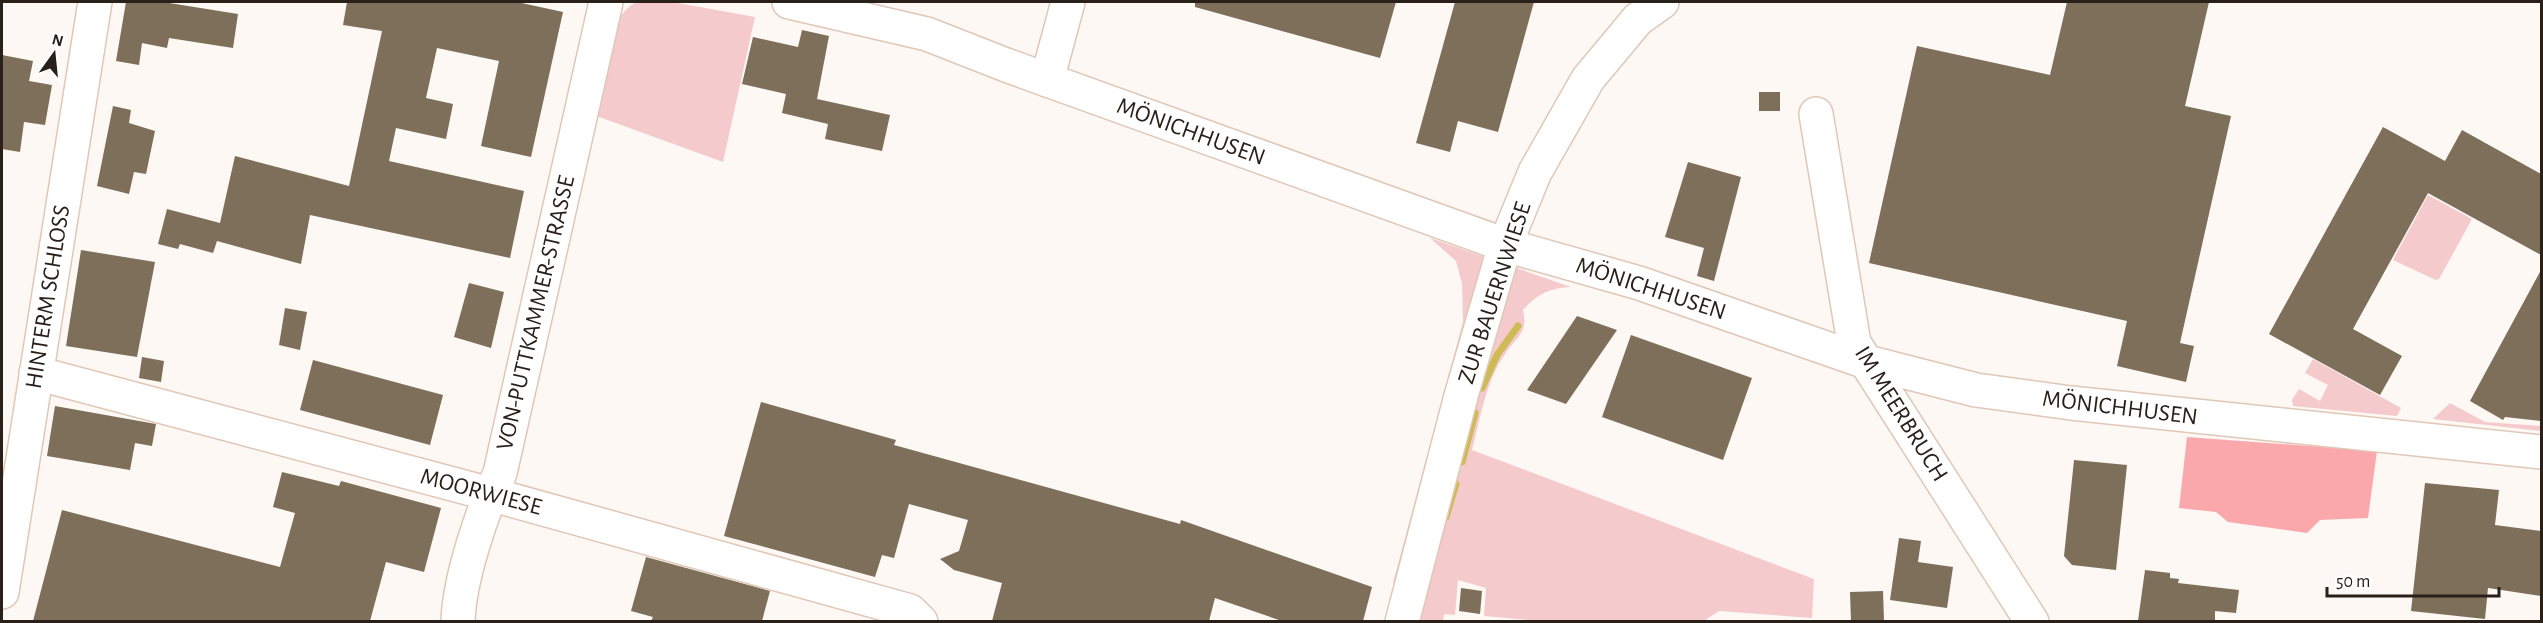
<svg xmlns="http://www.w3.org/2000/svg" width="2543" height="623" viewBox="0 0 2543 623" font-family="'Alegreya Sans',sans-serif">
	<rect width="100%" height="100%" fill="#fdf8f4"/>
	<g fill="#f5cacc">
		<path d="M 636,2 L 672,2 L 755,17 L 723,162 L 591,114 C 598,81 604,20 636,2 Z"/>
		<polygon points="2428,195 2472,219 2439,279 2436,280 2393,260"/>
		<path d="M 1430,238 L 1571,287 C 1550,288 1537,294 1523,310 C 1528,334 1517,336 1505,354 C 1486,381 1480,419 1472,450 L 1814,579 L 1812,618 L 1719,611 L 1702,622 L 1550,622 L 1484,616 L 1486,588 L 1458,580 L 1455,615 L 1444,614 L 1443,621 L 1405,621 L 1416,589 L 1393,583 L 1463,322 L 1462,284 L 1456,261 Z"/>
		<polygon points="2313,359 2401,408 2397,416 2293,406 2292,400 2299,389 2320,401 2328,385 2305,373"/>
		<polygon points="2450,403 2485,422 2541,426 2541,431 2433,419"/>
	</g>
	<polygon fill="#fba8ad" points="2187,437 2377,451 2368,518 2320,520 2307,533 2228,522 2216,512 2179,508"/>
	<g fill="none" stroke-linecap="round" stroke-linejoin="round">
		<g stroke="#cfbb55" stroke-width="7">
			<polyline points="1482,388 1497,355 1518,326"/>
			<polyline points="1462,462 1475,413"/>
			<polyline points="1446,517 1456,484"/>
		</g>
	</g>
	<g fill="#7d6f59">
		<polygon points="126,2 163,2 238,14 233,48 169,38 167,48 142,43 139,65 116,61"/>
		<polygon points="347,2 517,2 563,12 531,157 481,146 499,61 437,48 426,98 453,104 446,139 396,128 389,161 524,191 510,258 310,215 301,264 217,241 213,253 180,244 178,249 158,244 167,209 220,223 235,156 349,186 382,31 343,25"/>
		<polygon points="1195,2 1396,2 1380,58 1195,7"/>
		<polygon points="1455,2 1534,2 1498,132 1458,121 1450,152 1416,143"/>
		<polygon points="2067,2 2209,2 2185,106 2231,116 2180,343 2194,346 2186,382 2117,366 2127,321 1869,263 1917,46 2050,75"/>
		<polygon points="802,30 829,36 817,99 890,115 882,151 825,139 828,124 782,113 786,94 742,84 753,37 798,47"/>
		<polygon points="2,55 33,61 29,81 52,85 45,125 24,122 20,152 2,149"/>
		<rect x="1759" y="92" width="21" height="19"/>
		<polygon points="113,106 131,110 129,123 155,131 146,174 134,172 129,194 97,186"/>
		<polygon points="2383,127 2445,161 2462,130 2541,174 2541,255 2428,193 2353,329 2402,356 2380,395 2269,334"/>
		<polygon points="1688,162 1741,177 1714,281 1697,276 1704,248 1665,237"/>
		<polygon points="81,250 155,262 137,357 66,346"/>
		<polygon points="2541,270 2541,421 2505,417 2503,420 2470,401"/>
		<polygon points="469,283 504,292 491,348 454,337"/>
		<polygon points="285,308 307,312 300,350 279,345"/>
		<polygon points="1577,316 1617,330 1566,404 1527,390"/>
		<polygon points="1631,335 1752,378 1723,460 1602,417"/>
		<polygon points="142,357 164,361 161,382 139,378"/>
		<polygon points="313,360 443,395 430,445 300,410"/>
		<polygon points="761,402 896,440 894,445 1180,524 1181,520 1372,587 1363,621 1282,621 1215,598 1209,621 992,621 1002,583 954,570 940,559 959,551 968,520 909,504 894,558 882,555 875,577 724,536"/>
		<polygon points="55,406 156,424 152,446 135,443 130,470 47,456"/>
		<polygon points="2074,460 2127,465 2116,570 2072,565 2064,556"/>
		<polygon points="282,472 339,486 341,481 441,508 424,572 386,562 370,621 33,621 62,510 280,567 295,513 273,507"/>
		<polygon points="2425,483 2499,490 2495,525 2541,531 2541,596 2488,588 2485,619 2411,611"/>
		<polygon points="1899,538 1921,541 1918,562 1953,567 1947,608 1890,600"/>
		<polygon points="646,557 770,591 762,621 651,621 653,617 631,611"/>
		<polygon points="2145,570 2170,573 2170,578 2179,579 2178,583 2239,590 2236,613 2215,611 2215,621 2138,621"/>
		<polygon points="1461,588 1482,591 1480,614 1459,611"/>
		<polygon points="1883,591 1884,620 1851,621 1850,592"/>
	</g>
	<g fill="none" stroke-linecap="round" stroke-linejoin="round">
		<defs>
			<g id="minor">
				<polyline points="789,2 927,34 1006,65 1505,245 1639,283 1863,361 1976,390 2071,403 2542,452"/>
				<polyline points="1047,80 1068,2"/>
				<polyline points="1816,114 1854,343 2032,622"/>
				<polyline points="36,373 490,494 910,611 921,622"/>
				<polyline points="2,592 95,2"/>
				<path d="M 458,622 C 459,579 482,512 500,473 L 606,2"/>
				<polyline points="1402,622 1461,396 1505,245 1535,172 1588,79 1638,19 1662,2"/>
			</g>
		</defs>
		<use href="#minor" stroke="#e0c7b6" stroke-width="36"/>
		<use href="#minor" stroke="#fff" stroke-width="33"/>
	</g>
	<g text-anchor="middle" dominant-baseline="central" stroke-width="4.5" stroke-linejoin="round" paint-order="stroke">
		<g font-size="24" fill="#29201a" stroke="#fff">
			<text transform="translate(1191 132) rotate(20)">MÖNICHHUSEN</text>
			<text transform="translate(1651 289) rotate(18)">MÖNICHHUSEN</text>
			<text transform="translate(1495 293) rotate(-72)">ZUR BAUERNWIESE</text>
			<text transform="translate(48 297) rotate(-81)">HINTERM SCHLOSS</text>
			<text transform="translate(536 313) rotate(-77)">VON-PUTTKAMMER-STRASSE</text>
			<text transform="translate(2120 408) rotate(7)">MÖNICHHUSEN</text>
			<text transform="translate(1901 414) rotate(58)">IM MEERBRUCH</text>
			<text transform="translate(481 492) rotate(15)">MOORWIESE</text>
		</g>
	</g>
	<rect width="2543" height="623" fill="none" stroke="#29201a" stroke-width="6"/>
	<g transform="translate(54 54) rotate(15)" stroke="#ffffff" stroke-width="4.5" paint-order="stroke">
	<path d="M0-4.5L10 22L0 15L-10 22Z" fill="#29201a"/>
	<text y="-9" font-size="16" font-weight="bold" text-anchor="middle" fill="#29201a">N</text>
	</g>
	<path d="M2327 587v9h172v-9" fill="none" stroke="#29201a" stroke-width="3"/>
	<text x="2336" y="587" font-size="18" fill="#29201a" stroke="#ffffff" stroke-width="4.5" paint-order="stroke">50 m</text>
</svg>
